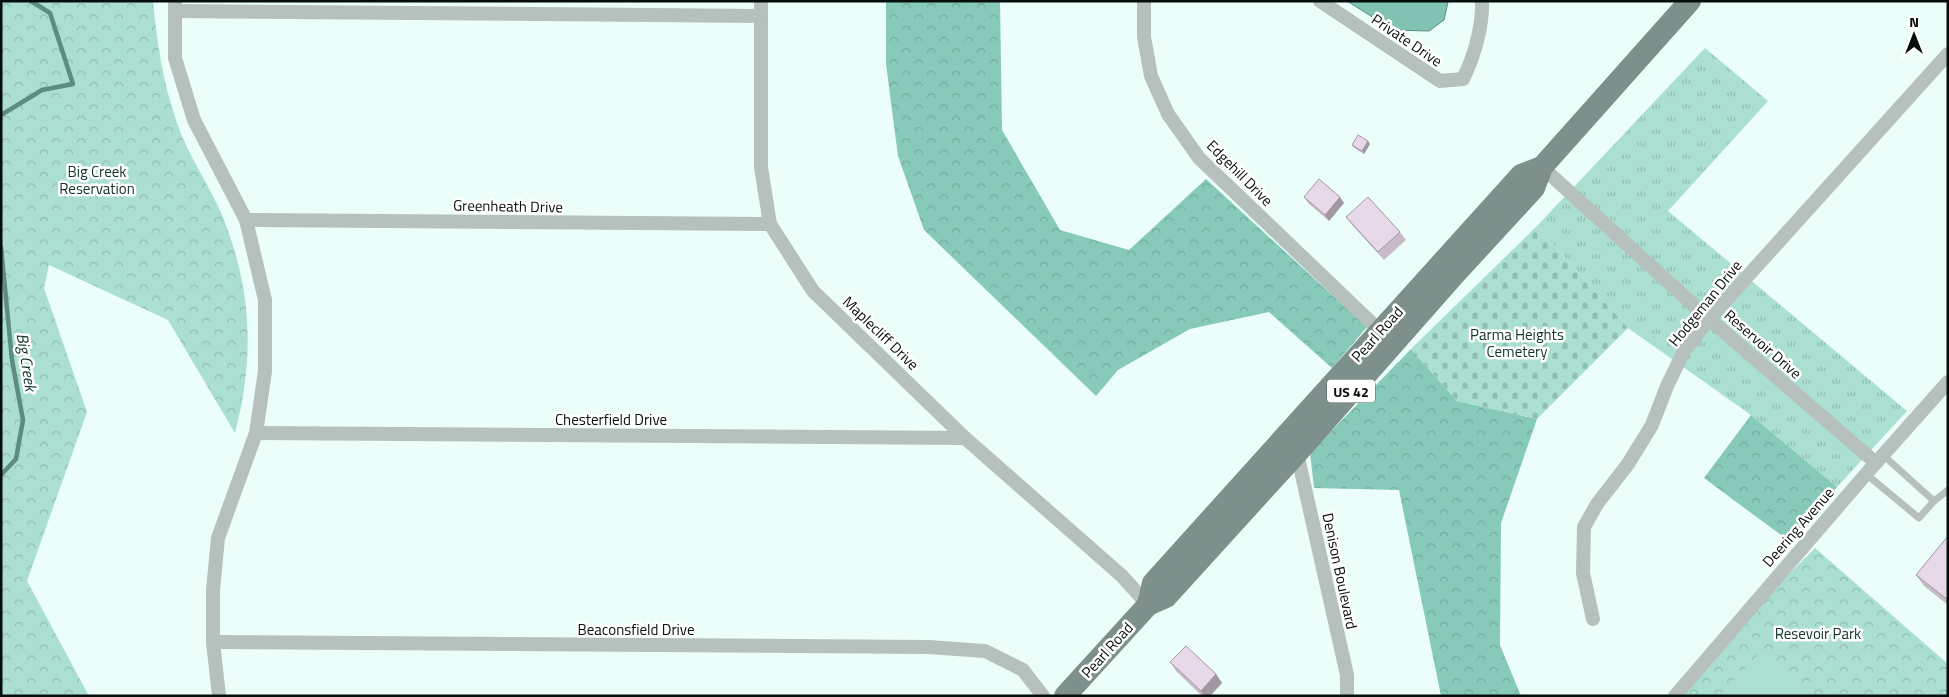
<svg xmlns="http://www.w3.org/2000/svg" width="1949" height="697" viewBox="0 0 1949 697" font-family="'Titillium Web',sans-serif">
	<defs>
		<pattern id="grass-tufts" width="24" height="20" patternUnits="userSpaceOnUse" patternTransform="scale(1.25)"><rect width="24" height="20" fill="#aadfd2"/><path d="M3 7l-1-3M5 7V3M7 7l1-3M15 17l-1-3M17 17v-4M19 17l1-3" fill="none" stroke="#91beb3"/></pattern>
		<pattern id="forest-crowns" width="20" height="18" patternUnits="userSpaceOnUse" patternTransform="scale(1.25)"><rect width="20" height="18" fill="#87caba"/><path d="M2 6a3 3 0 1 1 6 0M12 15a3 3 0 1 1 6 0" fill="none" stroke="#73ac9f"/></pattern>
		<pattern id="cemetery-stones" width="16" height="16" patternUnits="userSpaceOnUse" patternTransform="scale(1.25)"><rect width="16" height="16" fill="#aadfd2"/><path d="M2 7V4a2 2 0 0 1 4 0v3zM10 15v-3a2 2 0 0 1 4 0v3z" fill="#91beb3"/></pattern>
		<pattern id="park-crowns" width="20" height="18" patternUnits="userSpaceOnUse" patternTransform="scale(1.25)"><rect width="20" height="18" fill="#aadfd2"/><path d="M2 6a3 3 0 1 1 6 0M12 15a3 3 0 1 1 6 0" fill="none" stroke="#91beb3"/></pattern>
	</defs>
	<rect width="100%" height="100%" fill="#ebfef9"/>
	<polygon fill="url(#grass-tufts)" points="1705,48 1768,101 1668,211 1907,411 1837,487 1751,415 1628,328 1537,226"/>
	<g fill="url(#forest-crowns)">
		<polygon points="886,1 1000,1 1002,130 1060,230 1129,250 1206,179 1367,327 1332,368 1269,312 1190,329 1118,370 1096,396 924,230 898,156 886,64"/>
		<polygon points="1411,349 1457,401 1537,419 1501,523 1500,645 1521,696 1441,696 1399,490 1314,488 1310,453"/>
		<polygon points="1751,415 1837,487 1789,541 1704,478"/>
	</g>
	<polygon fill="url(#cemetery-stones)" points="1537,226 1628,328 1537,419 1457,401 1411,349"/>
	<g fill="url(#park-crowns)">
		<path d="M 1,1 L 153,1 C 157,43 163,83 177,123 C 188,156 209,184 222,215 C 252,289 255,356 235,433 L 168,320 L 49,265 L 44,288 L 87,412 L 27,581 L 89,696 L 1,696 Z"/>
		<polygon points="1815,548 1948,664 1948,696 1668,696"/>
	</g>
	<polygon fill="#aadfd2" points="1764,649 1813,696 1719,696"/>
	<polygon fill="#80c3b3" stroke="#5b8d81" points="1347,1 1448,1 1448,2 1444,20 1429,31 1393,30"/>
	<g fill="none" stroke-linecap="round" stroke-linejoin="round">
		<g stroke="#5b8d81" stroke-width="4.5">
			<polyline points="1,115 42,90 73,84 50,13 31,1"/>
			<polyline points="1,247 12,360 23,420 16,459 1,475"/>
		</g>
		<g stroke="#b6c0bd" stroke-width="7">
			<polyline points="1883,455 1934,501"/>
			<polyline points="1866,474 1919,518 1934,501 1948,490"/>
		</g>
		<g stroke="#b6c0bd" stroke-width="14">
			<polyline points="175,1 175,58 194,120 246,220 265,300 265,371 256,433 218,538 213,590 213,642 219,696"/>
			<polyline points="761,1 761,167 770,224 813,291 965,438 1122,576 1148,605"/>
			<polyline points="1144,1 1144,37 1151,76 1168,114 1199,158 1380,331"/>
			<path d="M 1320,1 L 1440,81 L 1463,79 C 1474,57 1483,26 1482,1"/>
			<polyline points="175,11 761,16"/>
			<polyline points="1542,167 1709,319 1876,463"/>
			<polyline points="246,220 770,224"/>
			<polyline points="256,433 965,438"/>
			<polyline points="1297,453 1347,675 1347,696"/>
			<polyline points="1593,619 1583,573 1584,527 1597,504 1628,464 1652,425 1667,386 1684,351 1709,319 1948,54"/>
			<polyline points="213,642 928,647 985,651 1023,670 1043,696"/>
			<polyline points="1675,696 1866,474 1948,382"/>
		</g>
		<g stroke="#7d908b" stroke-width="22">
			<polyline points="1148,605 1153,583 1521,175 1542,167"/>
			<polyline points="1065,696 1148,605 1166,597 1297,453 1455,274 1534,188 1542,167 1690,1"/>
		</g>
	</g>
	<g fill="#c8bbc8">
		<polygon points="1368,141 1370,144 1364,154 1354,148 1352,145"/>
		<polygon points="1304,197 1344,203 1329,221 1308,203"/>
		<polygon points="1346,217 1400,232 1406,240 1384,260 1352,225"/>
		<polygon points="1948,536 1948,605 1924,586 1916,575"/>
		<polygon points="1170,662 1216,674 1222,683 1210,696 1202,696 1176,671"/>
	</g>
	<g fill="#a298a2">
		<polygon points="1368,141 1370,144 1364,154 1362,151"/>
		<polygon points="1340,197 1344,203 1329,221 1325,215"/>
		<polygon points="1216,674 1222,683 1210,696 1204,696 1201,691"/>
	</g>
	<g fill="#e8d9e8" stroke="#a298a2">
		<polygon points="1358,135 1368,141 1362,151 1352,145"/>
		<polygon points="1319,179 1340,197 1325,215 1304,197"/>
		<polygon points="1368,197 1400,232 1378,252 1346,217"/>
		<polygon points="1948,536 1948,600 1916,575"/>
		<polygon points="1186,646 1216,674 1201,691 1170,662"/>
	</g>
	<g text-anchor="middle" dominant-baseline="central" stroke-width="5" stroke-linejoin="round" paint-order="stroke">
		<rect fill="#fff" stroke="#515655" stroke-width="1" x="1327" y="379.5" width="48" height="23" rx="4"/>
		<g font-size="14" font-weight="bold" fill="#060e0c">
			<text x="1351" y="391">US 42</text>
		</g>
		<g font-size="15" fill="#060e0c" stroke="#fff">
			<text transform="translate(1407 40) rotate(34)">Private Drive</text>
			<text transform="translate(1240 173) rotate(45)">Edgehill Drive</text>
			<text transform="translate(508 206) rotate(1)">Greenheath Drive</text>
			<text transform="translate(1705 303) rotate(-51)">Hodgeman Drive</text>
			<text transform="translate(881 333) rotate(44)">Maplecliff Drive</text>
			<text transform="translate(1377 334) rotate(-48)">Pearl Road</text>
			<text transform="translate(1763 344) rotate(41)">Reservoir Drive</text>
			<text x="611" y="419">Chesterfield Drive</text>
			<text transform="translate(1798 527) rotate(-49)">Deering Avenue</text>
			<text transform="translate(1340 571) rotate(78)">Denison Boulevard</text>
			<text x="636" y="629">Beaconsfield Drive</text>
			<text transform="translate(1107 650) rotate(-48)">Pearl Road</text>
		</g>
		<g font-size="15" fill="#12332c" stroke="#fff">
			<text x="97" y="171">Big Creek<tspan x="97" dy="17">Reservation</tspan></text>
			<text x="1517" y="334">Parma Heights<tspan x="1517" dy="17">Cemetery</tspan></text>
			<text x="1818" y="633">Resevoir Park</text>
		</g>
		<g font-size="16" font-style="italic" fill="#13342c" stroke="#fff">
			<text transform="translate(27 362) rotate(81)">Big Creek</text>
		</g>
	</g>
	<rect width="1949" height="697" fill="none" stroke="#060e0c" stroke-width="5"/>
	<g transform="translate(1914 35)" stroke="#ffffff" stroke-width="4" paint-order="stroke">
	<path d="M0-4L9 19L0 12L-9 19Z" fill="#060e0c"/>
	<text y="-8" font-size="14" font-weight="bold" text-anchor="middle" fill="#060e0c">N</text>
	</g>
</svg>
